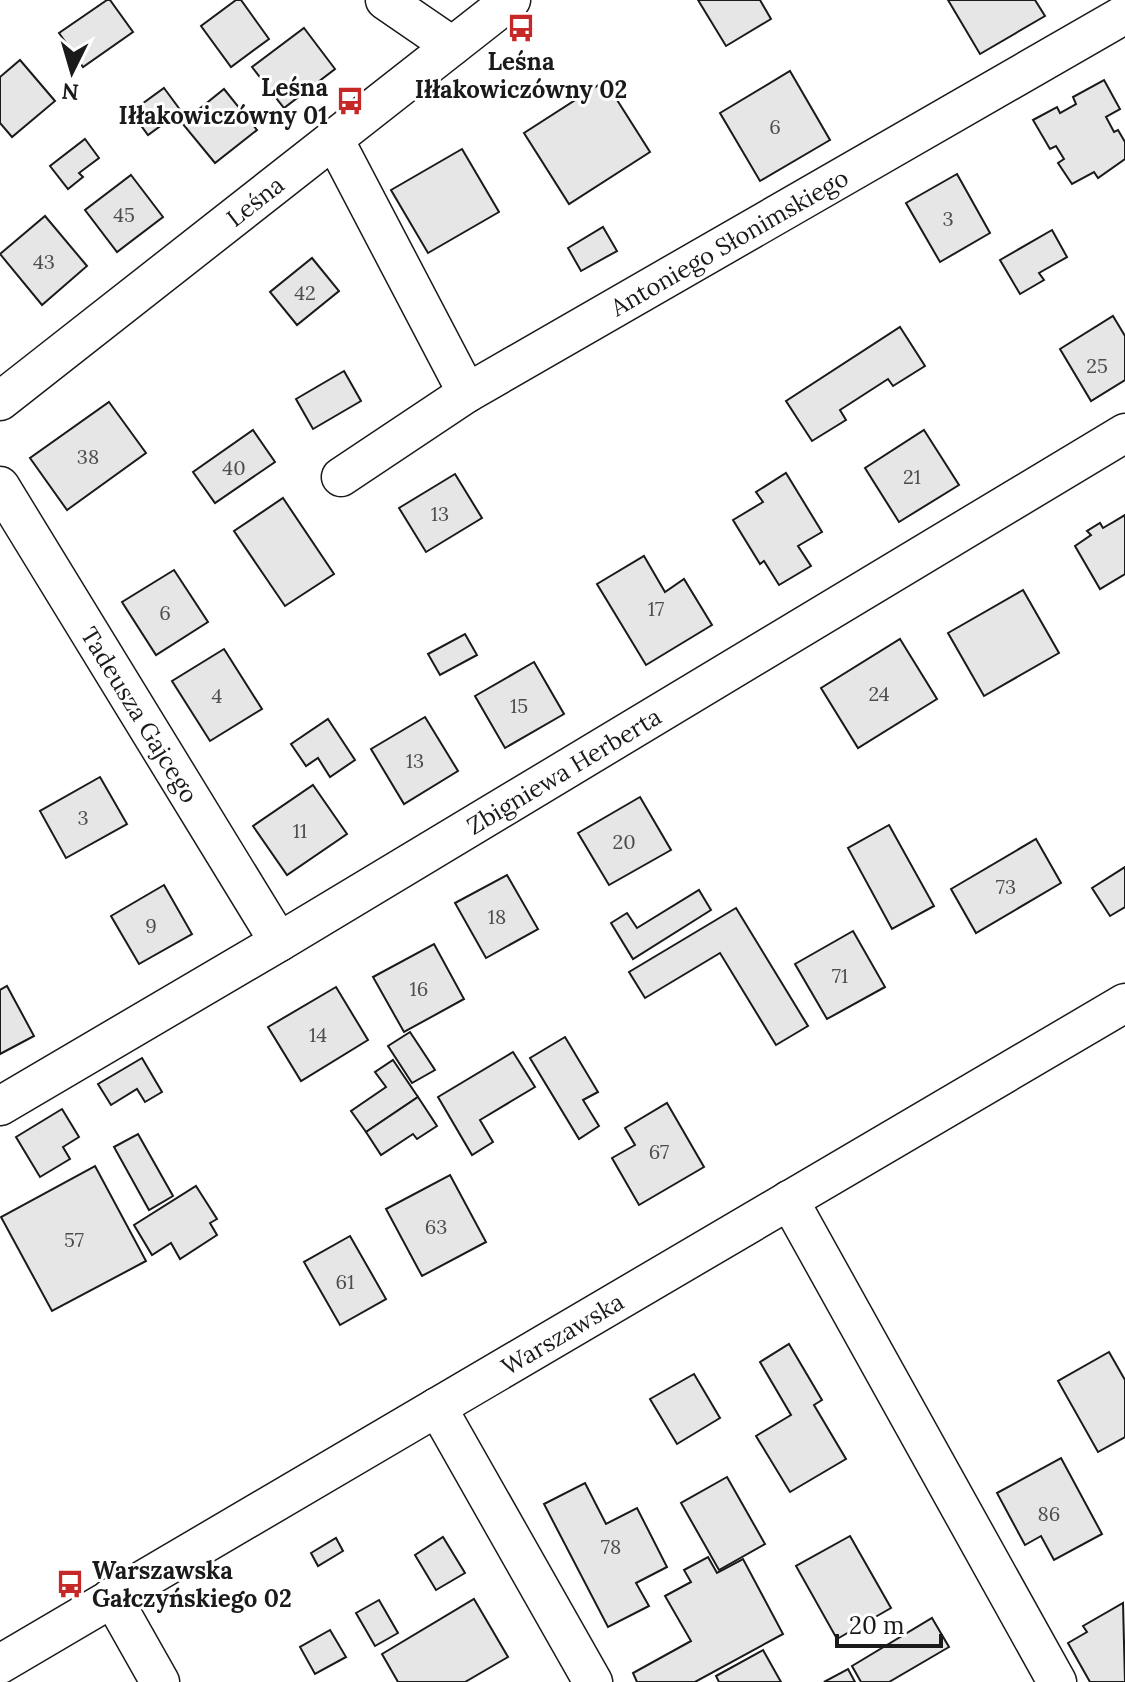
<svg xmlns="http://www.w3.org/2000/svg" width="1125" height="1682" viewBox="0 0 1125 1682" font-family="Lora,serif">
	<rect width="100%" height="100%" fill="#fff"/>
	<g fill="#e6e6e6" stroke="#1a1a1a" stroke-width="2">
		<polygon points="107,0 110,0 133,32 83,67 59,33"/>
		<polygon points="236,0 241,0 269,39 231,67 201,26"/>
		<polygon points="698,0 760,0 771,19 726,46"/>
		<polygon points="948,0 1035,0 1045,16 980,54"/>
		<polygon points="304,28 335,69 284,108 252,67"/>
		<polygon points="20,60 55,101 12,137 0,123 0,77"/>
		<polygon points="790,71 830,140 760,181 720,113"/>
		<polygon points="1104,80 1120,109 1106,117 1114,132 1118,130 1125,142 1125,159 1098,178 1094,172 1072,184 1058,163 1064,159 1056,146 1050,149 1033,120 1057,107 1060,113 1076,104 1073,97"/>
		<polygon points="605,81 650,152 569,204 524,133"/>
		<polygon points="164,88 181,111 148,135 131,112"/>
		<polygon points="224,89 257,130 215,163 182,123"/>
		<polygon points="85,139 99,158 79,173 83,177 68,189 50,166"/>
		<polygon points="462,149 499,212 428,253 391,190"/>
		<polygon points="957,174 990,233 940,262 906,203"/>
		<polygon points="131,175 163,217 117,252 85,210"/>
		<polygon points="45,216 87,266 42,305 0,254"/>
		<polygon points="603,227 617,251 581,271 568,248"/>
		<polygon points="1052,230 1067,257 1039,273 1044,280 1020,294 1000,260"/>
		<polygon points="312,258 339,291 297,325 270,292"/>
		<polygon points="1113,316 1125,336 1125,380 1091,401 1060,349"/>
		<polygon points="900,327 925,366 893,386 888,379 840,410 846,420 812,441 786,401"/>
		<polygon points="344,371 361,401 313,429 296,399"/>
		<polygon points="109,402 146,453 67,510 30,458"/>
		<polygon points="253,430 275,462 215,503 193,472"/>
		<polygon points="924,430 959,485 899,522 865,468"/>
		<polygon points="786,473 822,532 798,546 811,566 779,585 764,561 760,564 733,520 763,502 756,492"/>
		<polygon points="455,474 482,518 426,552 399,508"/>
		<polygon points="283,498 334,574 285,606 234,531"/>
		<polygon points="1125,515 1125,574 1100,589 1075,546 1091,535 1087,531 1100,523 1103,528"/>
		<polygon points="644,556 665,592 684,579 712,625 646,665 597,584"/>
		<polygon points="174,570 208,622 156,655 122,602"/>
		<polygon points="1023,590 1059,653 984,696 948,633"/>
		<polygon points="465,634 477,655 440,675 428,654"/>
		<polygon points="900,639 937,699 858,748 821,688"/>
		<polygon points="224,649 262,709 210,741 172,681"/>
		<polygon points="534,662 564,714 505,748 475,696"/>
		<polygon points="425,717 458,771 404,804 371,749"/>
		<polygon points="328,719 355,760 330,777 318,758 306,766 291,744"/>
		<polygon points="100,777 127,824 66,858 40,811"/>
		<polygon points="313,785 347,834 287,875 253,826"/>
		<polygon points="640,797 671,850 609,885 578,833"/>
		<polygon points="889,825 934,906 892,929 848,848"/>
		<polygon points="1036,839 1061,883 976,933 951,889"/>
		<polygon points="1125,867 1125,907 1110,916 1092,888"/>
		<polygon points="507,875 538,929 486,958 455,903"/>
		<polygon points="164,885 192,934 139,964 111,916"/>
		<polygon points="699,890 711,910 633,959 611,923 627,913 637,928"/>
		<polygon points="736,908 808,1026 776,1045 720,953 645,998 629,972"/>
		<polygon points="853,931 885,987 827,1019 795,964"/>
		<polygon points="434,944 464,999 404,1032 373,977"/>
		<polygon points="7,986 34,1036 0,1054 0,990"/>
		<polygon points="336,987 368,1040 301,1081 268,1027"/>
		<polygon points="410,1032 435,1070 412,1083 388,1046"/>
		<polygon points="565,1037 598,1092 583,1100 599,1126 579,1139 530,1058"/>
		<polygon points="513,1052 535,1087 480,1120 493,1142 472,1155 438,1097"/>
		<polygon points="142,1058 162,1092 145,1102 137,1089 111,1105 98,1084"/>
		<polygon points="393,1060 418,1097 366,1132 351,1111 386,1087 375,1072"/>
		<polygon points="418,1097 437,1126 417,1139 413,1134 381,1155 366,1132"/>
		<polygon points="667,1103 704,1167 639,1205 612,1158 635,1145 625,1128"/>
		<polygon points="62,1109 79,1137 63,1147 70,1159 40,1177 16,1137"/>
		<polygon points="138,1134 173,1196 149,1210 114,1147"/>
		<polygon points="95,1166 146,1261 52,1311 1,1217"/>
		<polygon points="450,1175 486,1242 422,1276 386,1209"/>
		<polygon points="196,1186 217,1219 210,1223 217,1235 180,1259 171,1243 152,1255 134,1225"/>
		<polygon points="350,1236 386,1299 340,1325 304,1262"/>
		<polygon points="789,1344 822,1400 814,1405 846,1459 790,1492 756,1436 791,1415 760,1362"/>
		<polygon points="1109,1352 1125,1380 1125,1437 1098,1452 1058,1381"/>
		<polygon points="694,1374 720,1418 677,1444 650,1399"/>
		<polygon points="1061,1458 1102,1534 1054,1560 1041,1536 1025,1545 997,1493"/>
		<polygon points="727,1477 765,1544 719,1570 681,1503"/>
		<polygon points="585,1483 606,1524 637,1508 667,1567 636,1583 649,1606 608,1627 544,1504"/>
		<polygon points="850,1536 891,1608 837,1639 796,1566"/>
		<polygon points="443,1537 465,1573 436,1590 415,1555"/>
		<polygon points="336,1538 343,1551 318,1566 311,1553"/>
		<polygon points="708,1557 717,1573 743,1559 783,1634 695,1682 637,1682 633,1673 691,1641 665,1596 691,1582 684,1570"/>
		<polygon points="474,1599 508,1657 465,1682 398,1682 382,1654"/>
		<polygon points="379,1600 398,1633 375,1646 356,1613"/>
		<polygon points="1123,1603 1125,1682 1090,1682 1068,1643 1087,1632 1083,1626"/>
		<polygon points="932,1618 949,1647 889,1682 861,1682 852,1666"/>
		<polygon points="330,1630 346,1657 315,1674 300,1647"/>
		<polygon points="763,1650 781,1682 719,1682 716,1676"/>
		<polygon points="848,1669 855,1682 824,1682"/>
	</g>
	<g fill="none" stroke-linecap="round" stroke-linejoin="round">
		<defs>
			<g id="minor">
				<polyline points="385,0 452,46"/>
				<polyline points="335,141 467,393"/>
				<path id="s1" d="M 0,401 L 511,0"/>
				<path id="s2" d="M 341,477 L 467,393 L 1122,16"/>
				<path id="s3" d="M 0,486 L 279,942"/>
				<path id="s4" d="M 0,1106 L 279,942 L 1125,433"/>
				<polyline points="789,1200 1057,1682"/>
				<polyline points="437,1407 593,1682"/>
				<polyline points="112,1597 160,1682"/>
				<path id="s5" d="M 0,1664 L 1125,1003"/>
			</g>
		</defs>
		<use href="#minor" stroke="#1a1a1a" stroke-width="41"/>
		<use href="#minor" stroke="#fff" stroke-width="38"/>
	</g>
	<defs>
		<symbol id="bus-bare" viewBox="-9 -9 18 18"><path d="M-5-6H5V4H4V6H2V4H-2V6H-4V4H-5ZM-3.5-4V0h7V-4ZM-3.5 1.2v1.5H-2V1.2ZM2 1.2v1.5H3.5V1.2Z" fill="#c62828" stroke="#fff" stroke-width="2.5" paint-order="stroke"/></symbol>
	</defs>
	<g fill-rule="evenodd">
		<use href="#bus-bare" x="501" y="8" width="40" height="40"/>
		<use href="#bus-bare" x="330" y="81" width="40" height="40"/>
		<use href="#bus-bare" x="50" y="1564" width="40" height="40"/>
	</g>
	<g text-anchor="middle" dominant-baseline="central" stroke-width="6" stroke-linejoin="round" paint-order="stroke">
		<g font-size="20" fill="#4d4d4d">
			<text x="775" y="126">6</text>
			<text x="124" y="214">45</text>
			<text x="948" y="218">3</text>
			<text x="44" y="261">43</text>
			<text x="305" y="292">42</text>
			<text x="1097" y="365">25</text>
			<text x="88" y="456">38</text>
			<text x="234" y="467">40</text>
			<text x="912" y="476">21</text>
			<text x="440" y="513">13</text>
			<text x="656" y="608">17</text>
			<text x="165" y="612">6</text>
			<text x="879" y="693">24</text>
			<text x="217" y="695">4</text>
			<text x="519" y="705">15</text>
			<text x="415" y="760">13</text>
			<text x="83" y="817">3</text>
			<text x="300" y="830">11</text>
			<text x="624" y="841">20</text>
			<text x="1006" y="886">73</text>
			<text x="497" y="916">18</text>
			<text x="151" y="925">9</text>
			<text x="840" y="975">71</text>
			<text x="419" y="988">16</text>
			<text x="318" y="1034">14</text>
			<text x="659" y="1151">67</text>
			<text x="436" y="1226">63</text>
			<text x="74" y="1239">57</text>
			<text x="345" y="1281">61</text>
			<text x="1049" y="1513">86</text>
			<text x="611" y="1546">78</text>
		</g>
		<g font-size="24" font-weight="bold" fill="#1a1a1a" stroke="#fff">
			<text x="521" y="61">Leśna<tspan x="521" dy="28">Iłłakowiczówny 02</tspan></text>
			<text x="328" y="87" text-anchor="end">Leśna<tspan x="328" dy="28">Iłłakowiczówny 01</tspan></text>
			<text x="92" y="1570" text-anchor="start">Warszawska<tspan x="92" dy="28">Gałczyńskiego 02</tspan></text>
		</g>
		<g font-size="24" fill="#1a1a1a" stroke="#fff">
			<text stroke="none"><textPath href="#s1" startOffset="324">Leśna</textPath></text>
			<text stroke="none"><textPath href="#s2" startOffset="454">Antoniego Słonimskiego</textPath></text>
			<text stroke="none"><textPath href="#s3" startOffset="268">Tadeusza Gajcego</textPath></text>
			<text stroke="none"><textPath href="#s4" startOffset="656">Zbigniewa Herberta</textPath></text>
			<text stroke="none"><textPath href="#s5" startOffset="652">Warszawska</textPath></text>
		</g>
	</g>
	<g transform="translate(72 72) rotate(185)" stroke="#ffffff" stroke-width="6" paint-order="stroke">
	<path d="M0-6L14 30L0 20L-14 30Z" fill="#1a1a1a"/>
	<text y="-12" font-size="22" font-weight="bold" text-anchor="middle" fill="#1a1a1a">N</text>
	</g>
	<path d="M837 1634v12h104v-12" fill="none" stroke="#1a1a1a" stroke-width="4"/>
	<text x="849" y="1634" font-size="24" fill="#1a1a1a" stroke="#ffffff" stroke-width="6" paint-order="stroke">20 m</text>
</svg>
